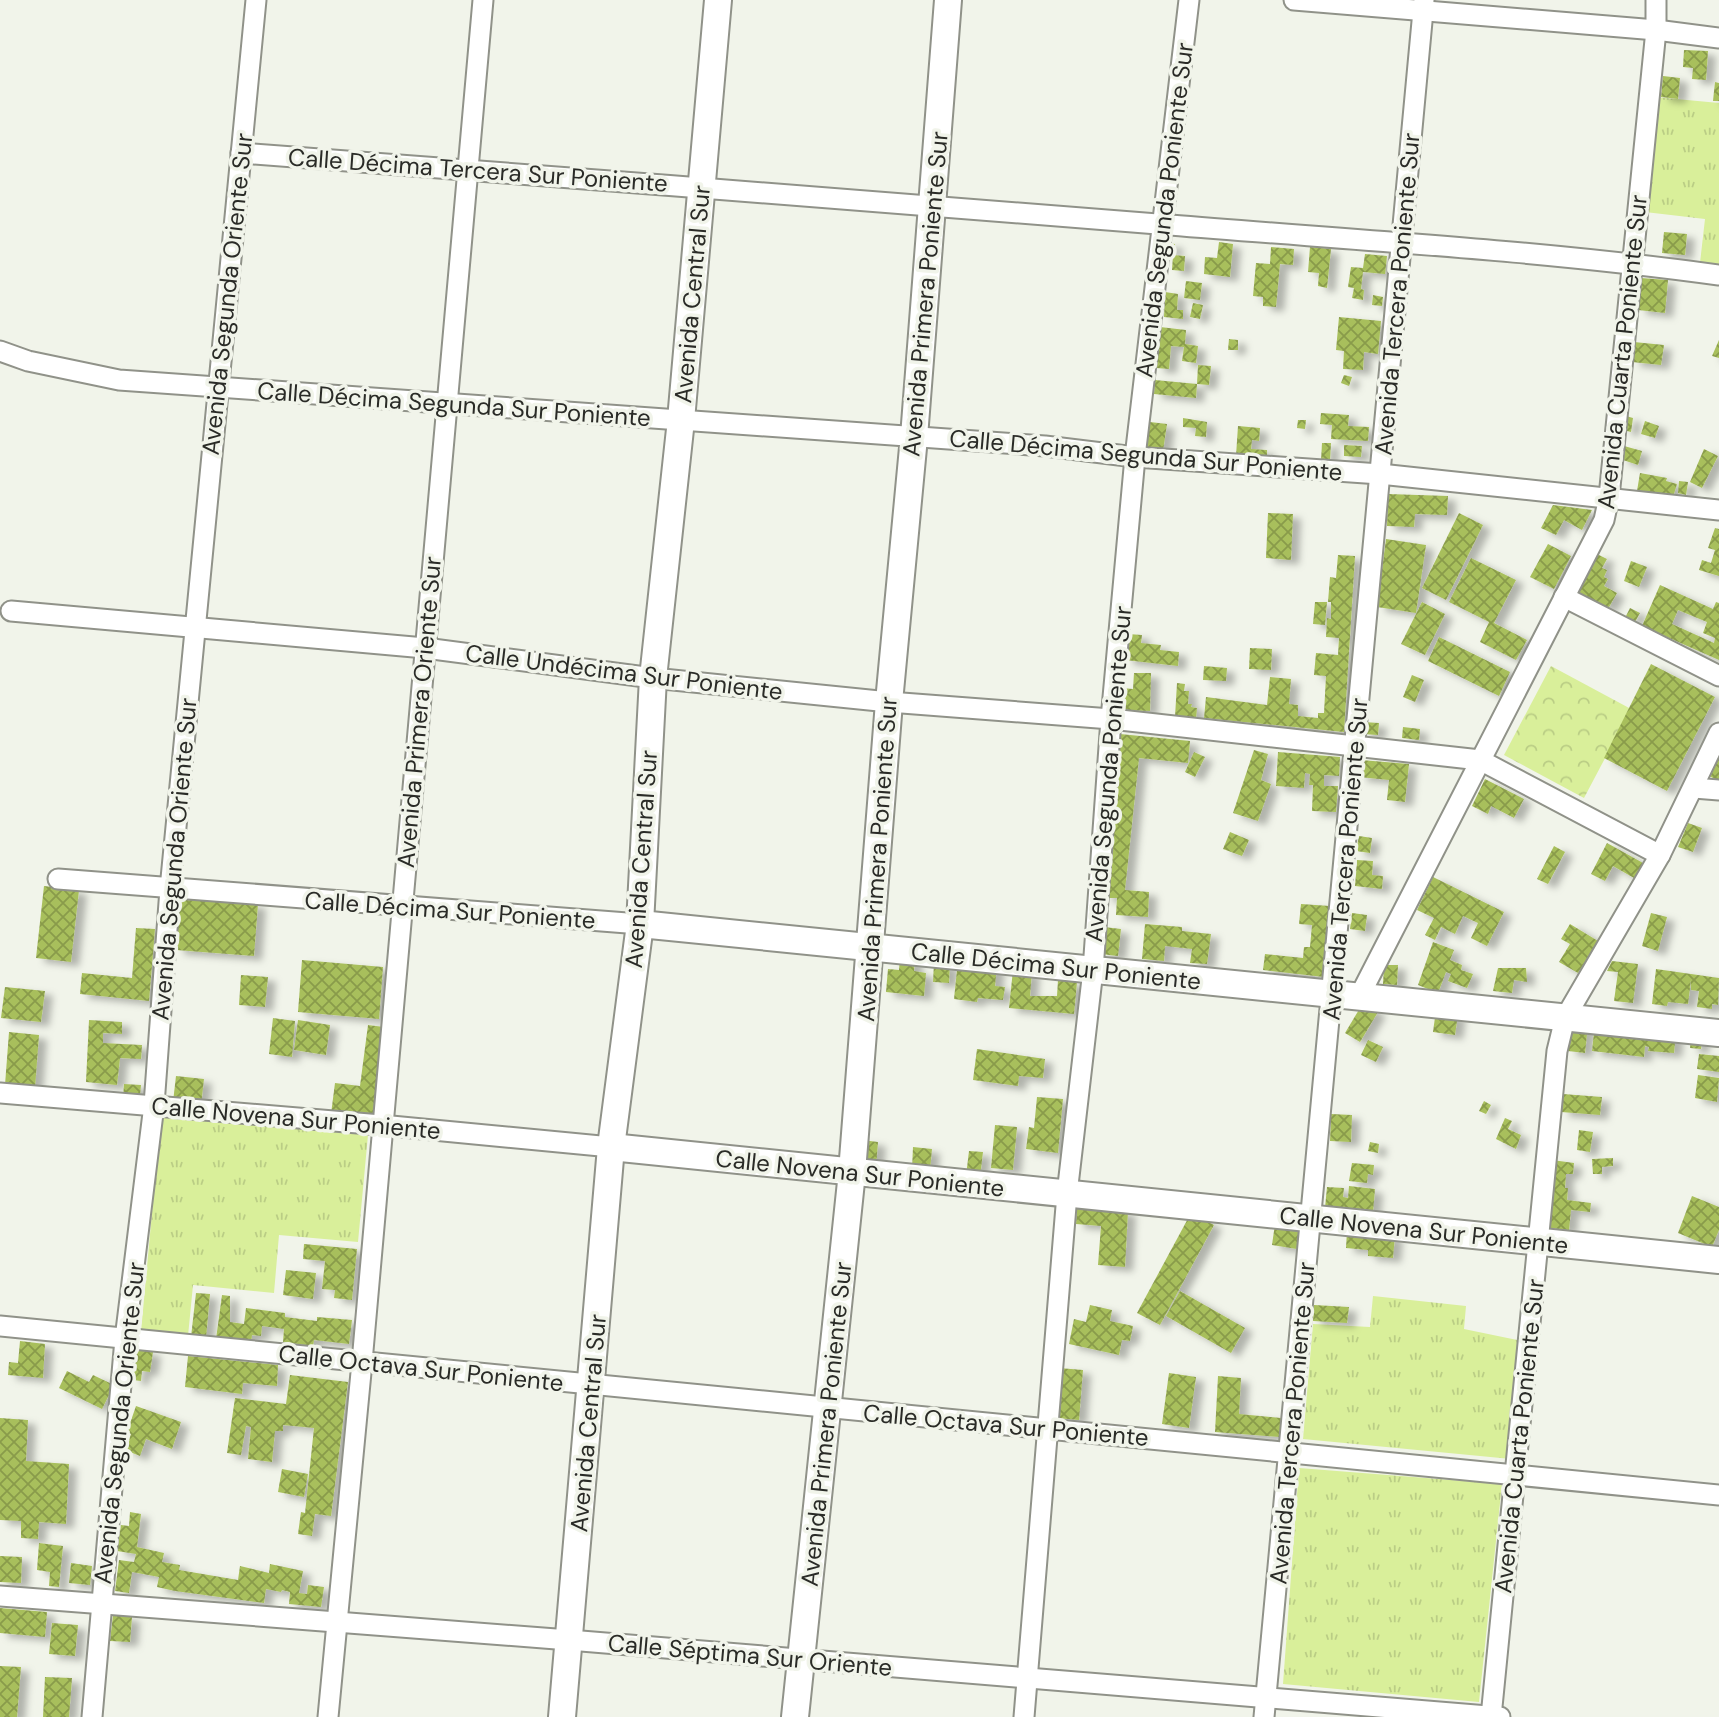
<svg xmlns="http://www.w3.org/2000/svg" width="1719" height="1717" viewBox="0 0 1719 1717" font-family="'DM Sans',sans-serif">
	<defs>
		<pattern id="grass-tufts" width="24" height="20" patternUnits="userSpaceOnUse" patternTransform="scale(1.75)"><rect width="24" height="20" fill="#d9ef9a"/><path d="M3 7l-1-3M5 7V3M7 7l1-3M15 17l-1-3M17 17v-4M19 17l1-3" fill="none" stroke="#bacd85"/></pattern>
		<pattern id="park-crowns" width="20" height="18" patternUnits="userSpaceOnUse" patternTransform="scale(1.75)"><rect width="20" height="18" fill="#d9ef9a"/><path d="M2 6a3 3 0 1 1 6 0M12 15a3 3 0 1 1 6 0" fill="none" stroke="#bacd85"/></pattern>
		<pattern id="building-cross-hatch" width="8" height="8" patternUnits="userSpaceOnUse" patternTransform="scale(1.75)"><rect width="8" height="8" fill="#a8bf5b"/><path d="M0 0l8 8M0 8l8-8" fill="none" stroke="#899b4b"/></pattern>
		<filter id="shadow"><feDropShadow dx="8" dy="4.5" stdDeviation="3.5" flood-color="#0004"/></filter>
	</defs>
	<rect width="100%" height="100%" fill="#f1f4ea"/>
	<g fill="url(#grass-tufts)">
		<polygon points="1655,97 1719,103 1719,266 1700,263 1705,219 1645,212"/>
		<polygon points="161,1115 368,1135 358,1242 279,1235 274,1293 193,1285 188,1336 141,1332"/>
		<polygon points="1373,1296 1466,1306 1464,1329 1522,1341 1511,1459 1303,1439 1313,1324 1370,1327"/>
		<polygon points="1299,1468 1502,1484 1479,1702 1283,1684"/>
	</g>
	<polygon fill="url(#park-crowns)" points="1551,666 1631,709 1584,798 1504,755"/>
	<g fill="url(#building-cross-hatch)" fill-rule="evenodd" filter="url(#shadow)">
		<polygon points="1684,50 1708,51 1706,80 1692,79 1693,68 1683,67"/>
		<polygon points="1663,76 1680,78 1678,99 1661,97"/>
		<polygon points="1715,82 1719,83 1719,101 1713,101"/>
		<polygon points="1664,232 1687,234 1685,255 1662,253"/>
		<polygon points="1219,242 1233,244 1230,277 1204,274 1205,257 1217,258"/>
		<polygon points="1165,243 1175,244 1175,252 1165,252"/>
		<polygon points="1271,247 1294,249 1293,265 1280,264 1276,307 1263,306 1263,297 1253,296 1256,263 1270,264"/>
		<polygon points="1310,247 1331,249 1327,288 1318,286 1319,273 1308,272"/>
		<polygon points="1365,254 1387,256 1385,274 1363,272 1361,289 1364,290 1363,300 1352,298 1354,288 1348,287 1351,267 1363,268"/>
		<polygon points="1173,255 1185,256 1184,271 1172,270"/>
		<polygon points="1641,278 1668,280 1665,313 1638,310"/>
		<polygon points="1186,281 1202,283 1200,300 1184,298"/>
		<polygon points="1165,292 1178,294 1177,310 1183,310 1183,319 1164,317"/>
		<polygon points="1373,295 1383,297 1382,306 1372,305"/>
		<polygon points="1193,303 1203,305 1200,319 1190,317"/>
		<polygon points="1339,317 1381,321 1378,354 1364,352 1363,370 1343,369 1344,351 1336,350"/>
		<polygon points="1160,327 1186,330 1185,344 1198,346 1196,363 1182,361 1184,347 1171,346 1169,369 1156,368"/>
		<polygon points="1229,339 1238,340 1238,350 1228,350"/>
		<polygon points="1719,340 1719,358 1712,356"/>
		<polygon points="1634,342 1664,345 1661,365 1632,362"/>
		<polygon points="1198,365 1211,366 1209,385 1197,384"/>
		<polygon points="1344,375 1352,377 1349,386 1341,383"/>
		<polygon points="1155,380 1197,384 1196,398 1154,394"/>
		<polygon points="1321,413 1349,415 1348,426 1369,427 1368,441 1331,439 1332,425 1320,424"/>
		<polygon points="1626,416 1633,418 1631,432 1623,430"/>
		<polygon points="1183,418 1207,422 1206,437 1195,436 1196,428 1183,427"/>
		<polygon points="1298,420 1306,420 1305,429 1297,428"/>
		<polygon points="1645,421 1659,426 1655,438 1641,434"/>
		<polygon points="1150,422 1167,424 1163,451 1146,449"/>
		<polygon points="1238,426 1260,428 1259,441 1252,440 1251,449 1267,450 1267,458 1236,456"/>
		<polygon points="1322,443 1331,443 1330,462 1321,461"/>
		<polygon points="1344,445 1362,446 1361,457 1344,456"/>
		<polygon points="1624,446 1642,451 1638,465 1620,459"/>
		<polygon points="1704,449 1718,456 1702,488 1690,482"/>
		<polygon points="1640,473 1667,478 1666,481 1677,484 1673,497 1637,491"/>
		<polygon points="1679,481 1688,482 1686,495 1678,493"/>
		<polygon points="1388,494 1448,496 1447,515 1415,514 1414,527 1387,526"/>
		<polygon points="1553,505 1592,510 1582,530 1564,520 1556,535 1541,528"/>
		<polygon points="1268,513 1293,514 1291,560 1266,558"/>
		<polygon points="1459,513 1483,525 1446,600 1422,588"/>
		<polygon points="1715,528 1719,529 1719,576 1699,570 1702,560 1711,563 1715,550 1708,548"/>
		<polygon points="1386,539 1426,545 1416,613 1377,607"/>
		<polygon points="1548,544 1571,556 1554,589 1530,577"/>
		<polygon points="1597,554 1607,559 1602,568 1607,570 1604,577 1608,579 1604,586 1617,593 1608,609 1577,594"/>
		<polygon points="1338,555 1355,556 1344,732 1204,718 1206,697 1267,705 1270,677 1291,679 1289,704 1298,705 1298,716 1318,718 1318,713 1324,713 1326,676 1314,675 1316,653 1338,655 1339,638 1326,637 1327,618 1331,619 1331,602 1328,602 1330,577 1336,578"/>
		<polygon points="1471,558 1516,580 1494,623 1527,640 1516,660 1480,642 1489,622 1449,602"/>
		<polygon points="1631,561 1647,567 1639,587 1624,581"/>
		<path d="M 1660,585 L 1713,609 L 1716,602 L 1719,603 L 1719,660 L 1642,626 ZM 1678,610 L 1707,622 L 1703,633 L 1715,638 L 1714,643 L 1672,624 Z"/>
		<polygon points="1315,602 1327,602 1325,625 1313,624"/>
		<polygon points="1422,602 1445,614 1425,655 1401,644"/>
		<polygon points="1630,608 1640,613 1635,622 1625,618"/>
		<polygon points="1128,634 1142,635 1141,643 1161,645 1160,650 1179,652 1178,666 1125,660"/>
		<polygon points="1439,637 1510,672 1499,696 1428,661"/>
		<polygon points="1250,648 1272,649 1271,670 1249,669"/>
		<polygon points="1651,664 1715,697 1667,791 1604,758"/>
		<polygon points="1204,666 1227,668 1226,681 1203,680"/>
		<polygon points="1134,673 1151,673 1150,711 1122,710 1122,688 1133,689"/>
		<polygon points="1412,675 1424,680 1415,702 1403,697"/>
		<polygon points="1177,683 1185,684 1184,691 1189,691 1188,704 1192,704 1191,707 1197,708 1196,719 1175,717"/>
		<polygon points="1363,722 1379,723 1378,735 1363,734"/>
		<polygon points="1403,727 1420,729 1419,740 1402,738"/>
		<polygon points="1120,734 1190,741 1188,763 1139,758 1125,890 1149,892 1148,917 1116,915 1117,898 1105,898"/>
		<polygon points="1254,750 1268,754 1261,780 1271,784 1258,821 1233,813"/>
		<polygon points="1194,752 1205,757 1195,777 1185,772"/>
		<polygon points="1278,752 1340,757 1339,776 1324,775 1324,786 1338,786 1336,812 1312,811 1313,785 1309,785 1310,774 1305,773 1304,788 1276,786"/>
		<polygon points="1719,757 1719,781 1709,776"/>
		<polygon points="1361,760 1409,764 1405,802 1387,800 1389,780 1359,777"/>
		<polygon points="1485,779 1524,799 1514,818 1491,806 1488,814 1472,806"/>
		<polygon points="1688,823 1702,828 1693,852 1678,847"/>
		<polygon points="1230,832 1249,840 1242,856 1223,849"/>
		<polygon points="1359,836 1372,838 1370,853 1356,851"/>
		<polygon points="1607,843 1643,863 1634,878 1613,866 1605,881 1591,874"/>
		<polygon points="1554,846 1565,852 1548,884 1537,879"/>
		<polygon points="1357,860 1373,861 1372,875 1383,876 1382,889 1355,886"/>
		<polygon points="1433,877 1504,912 1487,946 1471,938 1478,923 1463,916 1455,934 1441,927 1435,940 1425,935 1434,918 1417,910"/>
		<polygon points="44,886 79,890 71,962 36,958"/>
		<polygon points="180,898 258,904 254,956 176,950"/>
		<polygon points="1301,904 1330,906 1324,977 1263,970 1265,954 1303,958 1304,947 1310,947 1312,925 1299,924"/>
		<polygon points="1352,913 1367,915 1365,931 1350,929"/>
		<polygon points="1651,913 1667,917 1658,951 1642,946"/>
		<polygon points="1145,924 1182,927 1182,931 1211,934 1207,964 1190,963 1192,949 1165,946 1164,961 1142,959"/>
		<polygon points="1570,924 1598,941 1578,973 1559,962 1570,944 1561,939"/>
		<polygon points="1104,927 1121,929 1118,956 1101,954"/>
		<polygon points="136,928 155,929 149,1001 80,994 82,973 132,978"/>
		<polygon points="1433,942 1454,950 1450,960 1462,965 1461,970 1473,974 1467,988 1448,981 1451,974 1446,972 1438,993 1418,985"/>
		<polygon points="900,957 915,958 914,971 926,973 924,996 886,992 888,969 899,970"/>
		<polygon points="302,960 383,967 379,1019 298,1012"/>
		<polygon points="958,960 997,965 995,986 1005,987 1003,1000 978,998 977,1002 954,999"/>
		<polygon points="1612,961 1638,964 1633,1003 1614,1001 1618,972 1607,971"/>
		<polygon points="934,962 950,963 949,983 933,982"/>
		<polygon points="1384,965 1398,965 1397,985 1383,984"/>
		<polygon points="1498,968 1526,968 1527,982 1514,980 1512,993 1493,991"/>
		<polygon points="1656,969 1719,978 1718,1005 1712,1004 1712,1009 1697,1007 1699,991 1691,990 1691,980 1688,1004 1668,1002 1667,1006 1652,1004"/>
		<polygon points="1013,970 1032,971 1030,996 1057,996 1058,980 1077,982 1074,1014 1009,1008"/>
		<polygon points="241,975 268,977 265,1007 239,1005"/>
		<polygon points="5,987 45,991 41,1022 1,1018"/>
		<polygon points="1363,1003 1378,1012 1360,1042 1345,1033"/>
		<polygon points="1436,1010 1458,1014 1455,1035 1433,1032"/>
		<polygon points="273,1018 295,1021 292,1057 269,1054"/>
		<polygon points="89,1020 122,1022 122,1034 103,1033 103,1043 142,1045 141,1059 120,1058 117,1085 86,1082"/>
		<polygon points="298,1020 330,1025 326,1055 294,1050"/>
		<polygon points="1572,1023 1588,1025 1585,1053 1568,1051"/>
		<polygon points="1595,1023 1676,1032 1674,1053 1648,1051 1649,1047 1645,1046 1644,1057 1592,1051"/>
		<polygon points="368,1025 384,1027 372,1120 331,1114 335,1083 360,1086"/>
		<polygon points="1692,1031 1703,1032 1701,1049 1690,1048"/>
		<polygon points="9,1032 39,1035 35,1088 5,1085"/>
		<polygon points="1368,1040 1383,1047 1376,1062 1361,1055"/>
		<polygon points="977,1049 1045,1059 1043,1078 1019,1076 1018,1086 973,1080"/>
		<polygon points="1699,1054 1719,1056 1719,1072 1697,1069"/>
		<polygon points="1698,1075 1719,1078 1717,1102 1695,1098"/>
		<polygon points="176,1076 204,1079 201,1105 173,1102"/>
		<polygon points="124,1084 141,1085 140,1096 123,1098"/>
		<polygon points="1563,1094 1602,1097 1600,1115 1561,1112"/>
		<polygon points="1037,1097 1063,1099 1058,1153 1026,1149 1029,1127 1034,1128"/>
		<polygon points="1484,1101 1491,1105 1486,1114 1479,1111"/>
		<polygon points="1331,1114 1352,1115 1351,1142 1330,1141"/>
		<polygon points="1505,1118 1512,1121 1508,1129 1521,1135 1516,1149 1496,1139"/>
		<polygon points="995,1125 1017,1127 1013,1170 991,1168"/>
		<polygon points="1579,1130 1593,1132 1590,1152 1577,1150"/>
		<polygon points="862,1140 878,1142 876,1167 860,1165"/>
		<polygon points="1370,1142 1379,1144 1378,1153 1368,1151"/>
		<polygon points="913,1147 932,1149 930,1170 912,1169"/>
		<polygon points="969,1151 983,1152 980,1177 966,1176"/>
		<polygon points="1613,1158 1613,1166 1602,1167 1602,1174 1593,1174 1592,1159"/>
		<polygon points="1552,1160 1574,1163 1573,1174 1566,1174 1565,1188 1568,1188 1567,1200 1591,1203 1590,1212 1571,1210 1569,1230 1549,1228 1553,1186 1549,1186"/>
		<polygon points="1352,1163 1374,1165 1373,1175 1368,1174 1367,1183 1349,1181"/>
		<polygon points="1349,1186 1375,1189 1373,1212 1325,1208 1327,1187 1344,1188 1343,1197 1348,1198"/>
		<polygon points="1692,1196 1719,1207 1719,1230 1712,1247 1678,1233"/>
		<polygon points="1077,1207 1128,1211 1125,1267 1098,1265 1101,1226 1076,1224"/>
		<polygon points="1191,1213 1214,1225 1160,1325 1137,1313"/>
		<polygon points="1275,1224 1300,1228 1297,1249 1272,1245"/>
		<polygon points="1347,1231 1395,1235 1393,1258 1368,1256 1368,1250 1346,1248"/>
		<polygon points="304,1244 357,1249 352,1300 334,1298 335,1290 322,1289 325,1261 303,1259"/>
		<polygon points="286,1270 316,1273 313,1299 283,1295"/>
		<polygon points="1180,1291 1245,1328 1231,1353 1166,1316"/>
		<polygon points="196,1293 210,1294 206,1338 191,1337"/>
		<polygon points="222,1295 230,1296 230,1322 244,1324 246,1308 285,1313 285,1317 317,1321 317,1317 352,1320 349,1344 314,1340 313,1346 283,1342 284,1329 262,1326 261,1336 252,1335 251,1343 216,1339"/>
		<polygon points="1090,1305 1112,1310 1110,1321 1133,1326 1130,1341 1122,1340 1119,1355 1069,1344 1074,1319 1086,1322"/>
		<polygon points="1314,1305 1349,1307 1347,1323 1313,1321"/>
		<polygon points="20,1341 45,1344 43,1378 8,1375 9,1362 18,1363"/>
		<polygon points="137,1349 153,1352 150,1372 142,1371 141,1381 133,1380"/>
		<polygon points="188,1356 278,1365 277,1386 243,1383 242,1394 185,1387"/>
		<polygon points="1059,1368 1083,1370 1079,1420 1056,1418"/>
		<polygon points="67,1371 89,1382 93,1375 114,1385 102,1409 59,1388"/>
		<polygon points="1169,1373 1196,1377 1189,1428 1162,1424"/>
		<polygon points="290,1375 348,1382 331,1516 315,1514 312,1536 298,1534 301,1512 305,1513 314,1428 283,1425 283,1431 275,1431 272,1462 248,1459 251,1427 246,1426 241,1455 227,1453 235,1398 286,1404"/>
		<polygon points="1218,1376 1241,1378 1239,1414 1281,1418 1280,1437 1215,1432"/>
		<polygon points="136,1406 181,1422 172,1449 146,1439 140,1456 125,1450 131,1434 127,1432"/>
		<polygon points="0,1418 28,1420 26,1461 69,1464 66,1524 39,1522 38,1539 21,1538 21,1521 0,1520"/>
		<polygon points="282,1469 308,1474 304,1497 278,1492"/>
		<polygon points="130,1512 141,1514 137,1547 164,1553 162,1562 180,1565 179,1570 238,1580 240,1566 269,1573 270,1564 303,1571 299,1593 307,1594 308,1585 324,1587 321,1607 289,1604 290,1592 282,1590 281,1592 266,1589 264,1603 175,1591 157,1587 159,1577 132,1572 129,1593 115,1591 119,1560 134,1562 136,1554 117,1551 121,1525 129,1526"/>
		<polygon points="39,1543 63,1546 59,1587 49,1586 50,1572 37,1570"/>
		<polygon points="0,1556 22,1557 21,1583 0,1582"/>
		<polygon points="71,1563 92,1566 90,1585 69,1583"/>
		<polygon points="0,1608 47,1612 45,1637 0,1633"/>
		<polygon points="113,1615 132,1617 130,1642 110,1641"/>
		<polygon points="52,1623 78,1625 75,1656 49,1654"/>
		<polygon points="0,1666 21,1667 17,1717 0,1717"/>
		<polygon points="45,1677 72,1678 69,1717 43,1717"/>
	</g>
	<g fill="none" stroke-linecap="round" stroke-linejoin="round">
		<defs>
			<g id="street">
				<polyline points="1294,0 1656,30 1719,38"/>
				<path d="M 241,153 C 551,176 860,200 1170,225 C 1353,240 1537,250 1719,275"/>
				<polyline points="0,351 28,361 119,380 1045,446 1135,457 1380,474 1719,510"/>
				<polyline points="1564,597 1719,676"/>
				<polyline points="11,611 425,648 653,678 889,702 1111,719 1480,760 1660,855"/>
				<polyline points="1694,788 1719,790"/>
				<polyline points="58,879 640,924"/>
				<polyline points="1359,997 1604,520 1609,497 1656,30 1656,0"/>
				<polyline points="0,1093 381,1125 611,1147"/>
				<polyline points="0,1326 1719,1495"/>
				<polyline points="0,1596 569,1640 1500,1717"/>
				<polyline points="92,1717 125,1339 154,1105 170,889 256,0"/>
				<polyline points="328,1717 362,1362 483,0"/>
				<polyline points="1024,1717 1067,1194 1093,970 1111,719 1135,457 1189,0"/>
				<polyline points="1264,1717 1424,0"/>
				<polyline points="1491,1717 1557,1051 1565,1018 1660,855 1719,733"/>
			</g>
			<g id="secondary">
				<polyline points="640,924 1719,1033"/>
				<polyline points="611,1147 1719,1260"/>
				<polyline points="562,1717 611,1147 640,924 653,678 681,420 718,0"/>
				<polyline points="795,1717 852,1172 889,702 914,437 948,0"/>
			</g>
		</defs>
		<use href="#street" stroke="#909289" stroke-width="23"/>
		<use href="#secondary" stroke="#909289" stroke-width="30"/>
		<use href="#street" stroke="#fff" stroke-width="19"/>
		<use href="#secondary" stroke="#fff" stroke-width="26"/>
	</g>
	<g text-anchor="middle" dominant-baseline="central" stroke-width="7" stroke-linejoin="round" paint-order="stroke">
		<g font-size="24" fill="#2a2b27" stroke="#f1f4ea">
			<text transform="translate(478 170) rotate(4)">Calle Décima Tercera Sur Poniente</text>
			<text transform="translate(1164 210) rotate(-83)">Avenida Segunda Poniente Sur</text>
			<text transform="translate(227 294) rotate(-84)">Avenida Segunda Oriente Sur</text>
			<text transform="translate(692 294) rotate(-85)">Avenida Central Sur</text>
			<text transform="translate(925 294) rotate(-85)">Avenida Primera Poniente Sur</text>
			<text transform="translate(1397 294) rotate(-85)">Avenida Tercera Poniente Sur</text>
			<text transform="translate(1622 352) rotate(-84)">Avenida Cuarta Poniente Sur</text>
			<text transform="translate(454 404) rotate(4)">Calle Décima Segunda Sur Poniente</text>
			<text transform="translate(1146 455) rotate(5)">Calle Décima Segunda Sur Poniente</text>
			<text transform="translate(624 672) rotate(7)">Calle Undécima Sur Poniente</text>
			<text transform="translate(419 712) rotate(-85)">Avenida Primera Oriente Sur</text>
			<text transform="translate(1108 774) rotate(-85)">Avenida Segunda Poniente Sur</text>
			<text transform="translate(174 859) rotate(-85)">Avenida Segunda Oriente Sur</text>
			<text transform="translate(641 859) rotate(-86)">Avenida Central Sur</text>
			<text transform="translate(877 859) rotate(-86)">Avenida Primera Poniente Sur</text>
			<text transform="translate(1345 859) rotate(-85)">Avenida Tercera Poniente Sur</text>
			<text transform="translate(450 910) rotate(4)">Calle Décima Sur Poniente</text>
			<text transform="translate(1056 966) rotate(6)">Calle Décima Sur Poniente</text>
			<text transform="translate(296 1118) rotate(5)">Calle Novena Sur Poniente</text>
			<text transform="translate(860 1173) rotate(6)">Calle Novena Sur Poniente</text>
			<text transform="translate(1424 1230) rotate(6)">Calle Novena Sur Poniente</text>
			<text transform="translate(421 1368) rotate(6)">Calle Octava Sur Poniente</text>
			<text transform="translate(119 1423) rotate(-84)">Avenida Segunda Oriente Sur</text>
			<text transform="translate(588 1423) rotate(-85)">Avenida Central Sur</text>
			<text transform="translate(1292 1423) rotate(-85)">Avenida Tercera Poniente Sur</text>
			<text transform="translate(826 1424) rotate(-84)">Avenida Primera Poniente Sur</text>
			<text transform="translate(1006 1425) rotate(5)">Calle Octava Sur Poniente</text>
			<text transform="translate(1519 1436) rotate(-84)">Avenida Cuarta Poniente Sur</text>
			<text transform="translate(750 1655) rotate(5)">Calle Séptima Sur Oriente</text>
		</g>
	</g>
</svg>
